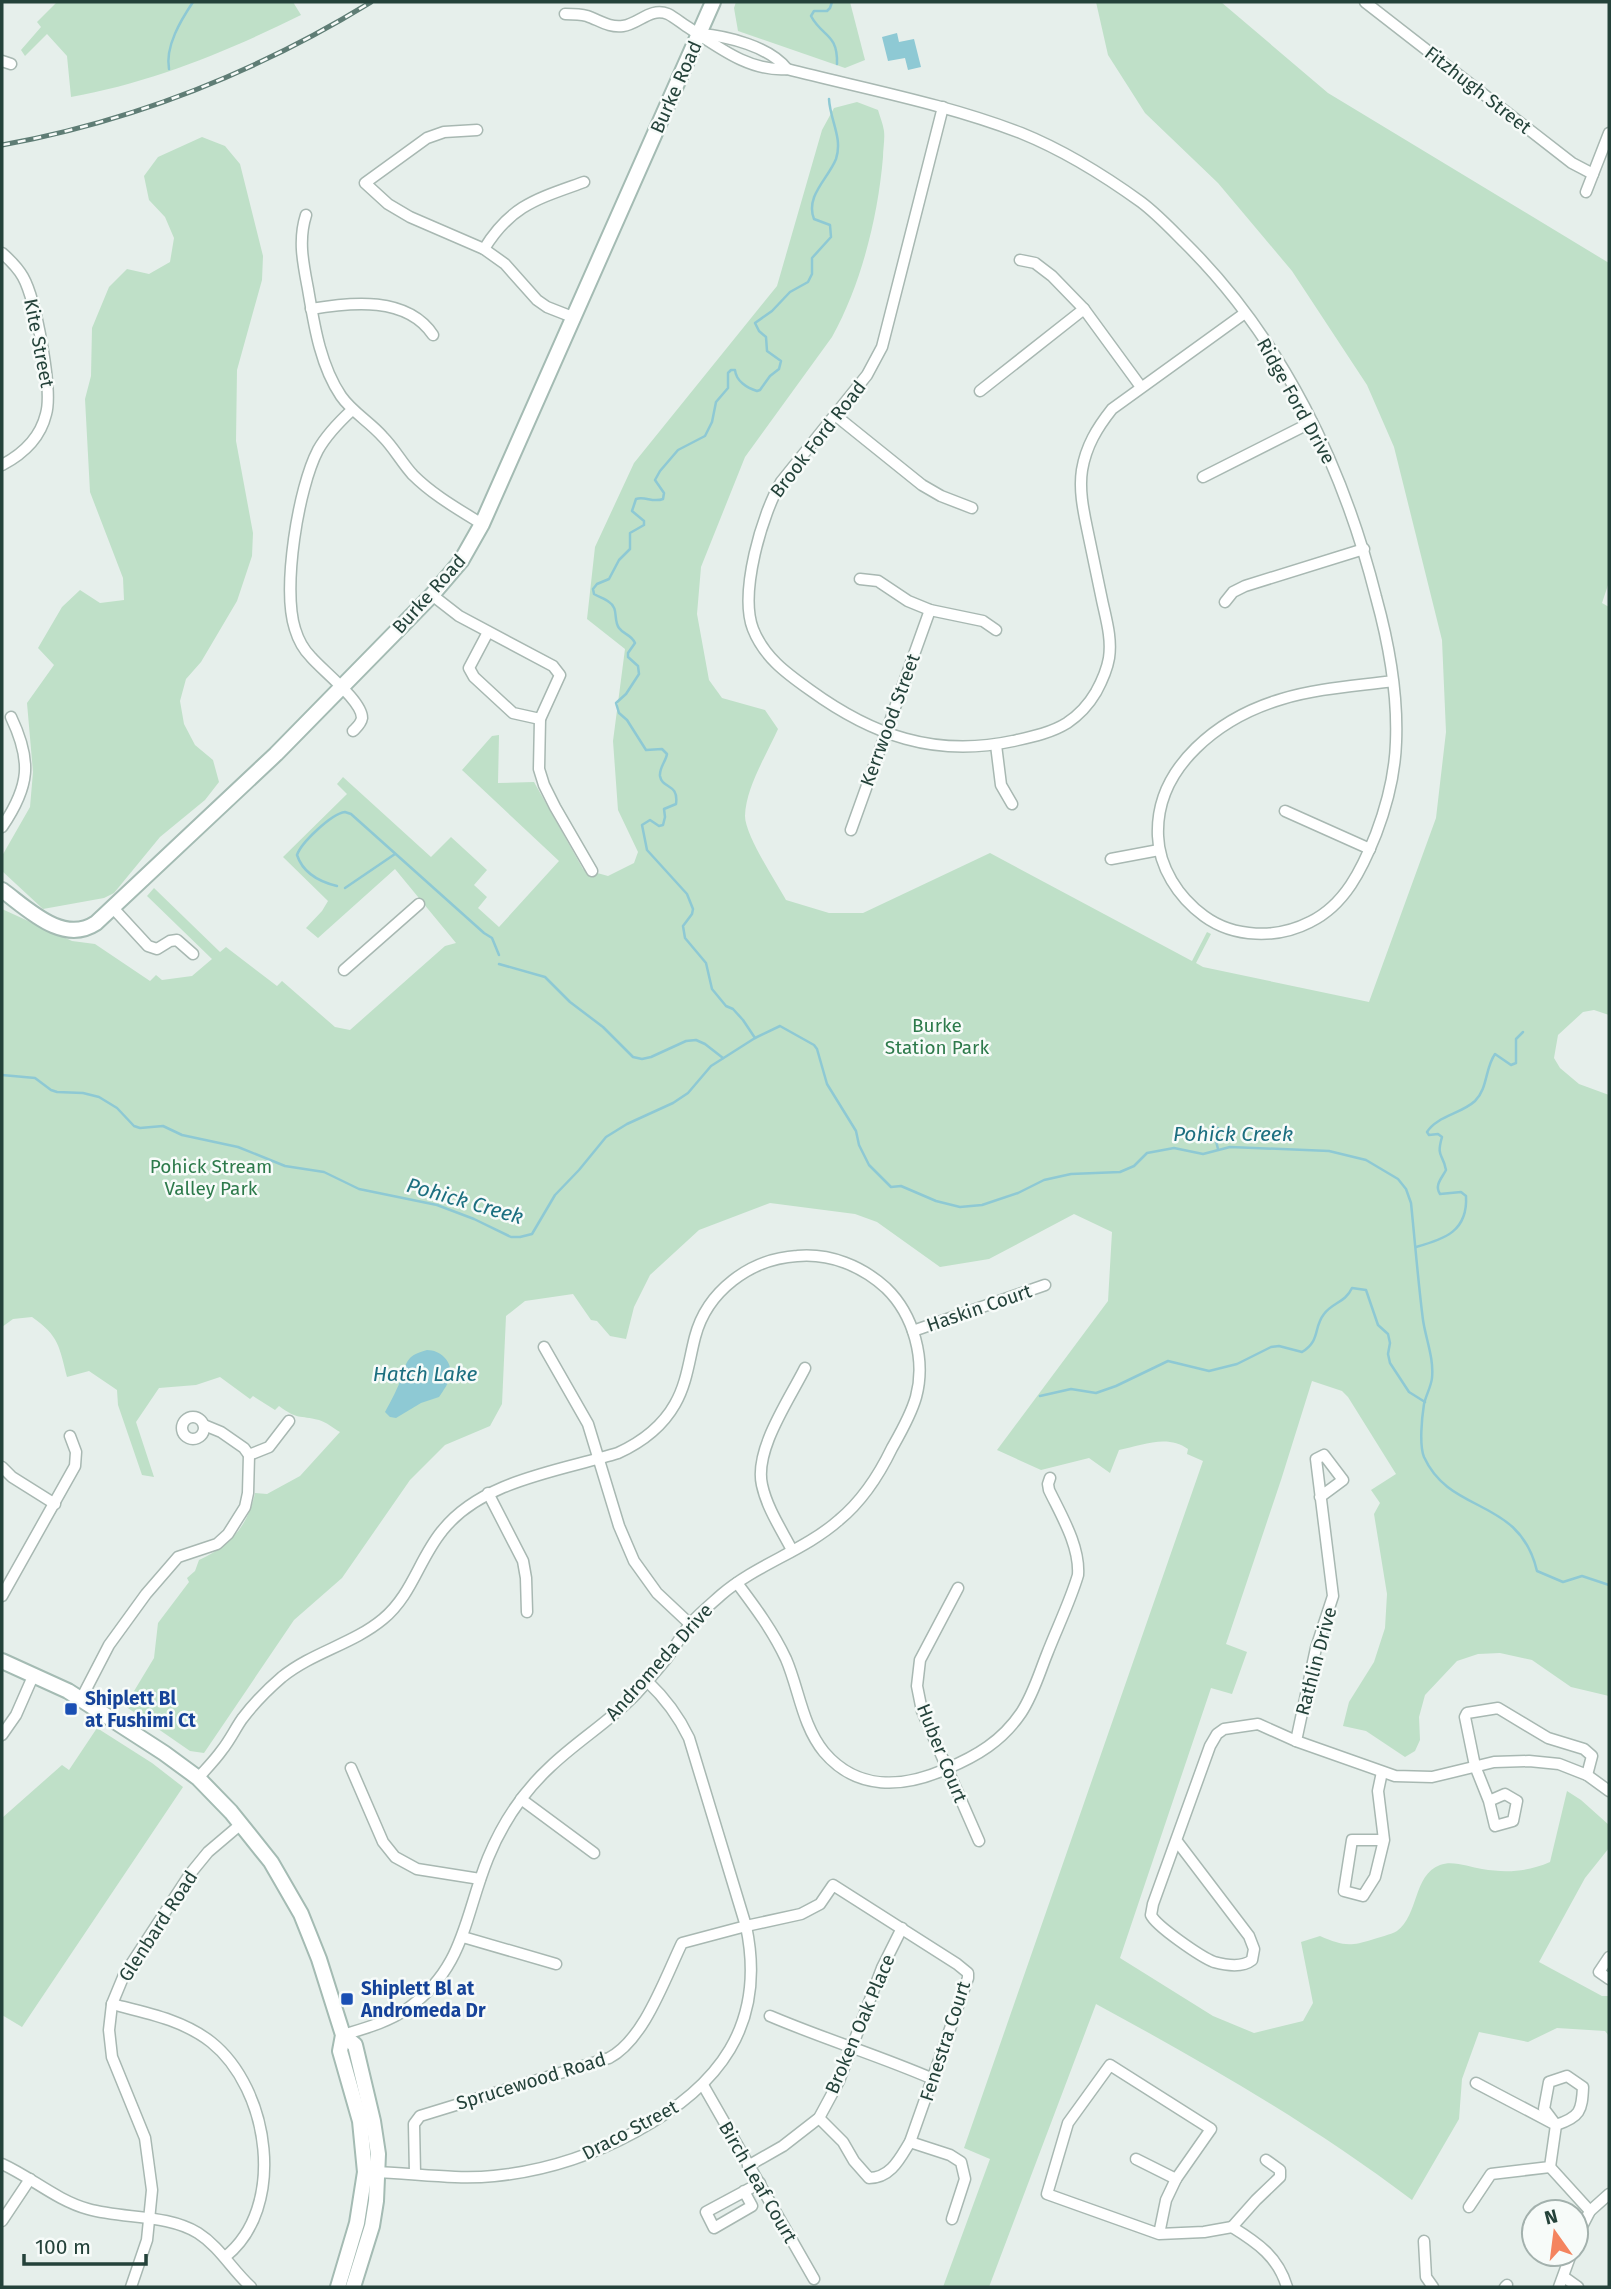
<svg xmlns="http://www.w3.org/2000/svg" width="1611" height="2289" viewBox="0 0 1611 2289" font-family="'Fira Sans',sans-serif">
	<rect width="100%" height="100%" fill="#e6efeb"/>
	<g fill="#bfe0c8">
		<path d="M 57,2 L 293,2 L 301,15 C 229,51 150,83 71,97 L 67,56 L 47,34 L 25,56 L 21,50 L 41,27 L 37,22 Z"/>
		<polygon points="736,2 850,2 865,60 845,68 738,31 734,8"/>
		<path d="M 1096,2 L 1221,2 L 1328,93 L 1609,263 L 1609,582 L 1602,603 L 1609,607 L 1609,1015 L 1594,1010 L 1583,1012 L 1558,1035 L 1554,1058 L 1560,1068 L 1579,1084 L 1609,1095 L 1609,1696 L 1571,1687 L 1532,1660 L 1500,1653 L 1478,1654 L 1457,1661 L 1425,1695 L 1419,1717 L 1420,1740 L 1415,1751 L 1405,1757 L 1366,1731 L 1343,1726 L 1349,1702 L 1374,1662 L 1385,1628 L 1387,1594 L 1374,1514 L 1380,1503 L 1371,1490 L 1396,1474 L 1348,1397 L 1342,1391 L 1312,1381 L 1281,1480 L 1226,1644 L 1247,1652 L 1232,1694 L 1211,1688 L 1120,1958 L 1213,2016 L 1254,2033 L 1303,2021 L 1313,2003 L 1301,1942 L 1320,1936 C 1341,1945 1349,1947 1371,1940 C 1379,1937 1390,1935 1397,1931 C 1419,1915 1413,1875 1440,1865 C 1453,1860 1469,1867 1482,1869 C 1506,1873 1527,1872 1550,1862 L 1567,1791 L 1581,1800 L 1609,1825 L 1609,1848 L 1585,1878 L 1539,1962 L 1602,1996 L 1609,1996 L 1609,2036 L 1605,2031 L 1557,2028 L 1528,2042 L 1479,2032 L 1462,2079 L 1459,2119 L 1412,2200 C 1313,2125 1205,2063 1096,2004 L 989,2287 L 943,2287 L 990,2159 L 964,2148 L 1203,1461 L 1187,1454 L 1188,1449 C 1168,1434 1142,1445 1119,1450 L 1110,1473 L 1089,1458 L 1041,1470 L 997,1450 L 1108,1301 L 1112,1232 L 1074,1214 L 989,1259 L 940,1267 L 877,1222 L 855,1214 L 770,1203 L 699,1230 L 650,1275 L 634,1307 L 626,1339 L 610,1336 L 597,1321 L 591,1320 L 573,1294 L 525,1301 L 506,1316 L 502,1404 L 490,1426 L 445,1445 L 410,1480 L 342,1578 L 294,1620 L 204,1753 L 190,1751 L 125,1706 L 154,1658 L 158,1623 L 189,1582 L 187,1578 L 195,1571 L 199,1560 C 230,1546 248,1526 255,1493 L 267,1494 L 300,1476 L 340,1432 C 333,1428 326,1422 319,1420 C 299,1415 298,1420 279,1406 L 275,1410 L 253,1396 L 250,1399 L 220,1377 L 196,1385 L 159,1388 L 136,1422 L 154,1477 L 142,1475 L 118,1405 L 117,1390 L 89,1371 L 67,1377 C 59,1346 59,1336 32,1317 L 13,1319 L 2,1327 L 2,909 L 72,941 L 95,944 L 150,981 L 156,975 L 162,980 L 192,976 L 212,959 L 147,896 L 154,888 L 220,952 L 226,947 L 277,986 L 282,981 L 335,1027 L 350,1030 L 445,946 L 456,943 L 395,869 L 318,938 L 306,928 L 322,911 L 328,901 L 283,857 L 347,794 L 337,784 L 343,777 L 431,857 L 451,837 L 487,870 L 474,885 L 487,897 L 478,908 L 499,927 L 559,861 L 462,770 L 492,736 L 499,735 L 498,783 L 534,782 L 583,869 L 608,876 L 634,863 L 638,852 L 618,810 L 613,741 L 625,649 L 587,619 L 595,547 L 634,463 L 777,286 L 822,130 L 834,108 L 857,102 L 878,110 C 880,117 883,124 884,131 C 885,139 883,149 883,157 C 878,217 861,285 832,337 L 745,457 L 701,567 L 697,614 L 709,680 L 722,698 L 765,710 L 778,729 C 766,756 746,787 745,816 C 745,835 776,882 786,900 L 829,913 L 863,913 L 990,853 L 1192,961 L 1207,932 L 1211,934 L 1196,963 L 1203,967 L 1369,1002 L 1436,818 L 1446,732 L 1442,640 L 1394,447 L 1367,385 L 1292,271 L 1218,183 L 1145,113 L 1108,55 Z"/>
		<polygon points="202,137 225,146 240,164 263,256 262,280 237,370 236,441 253,533 252,556 237,601 201,662 186,679 180,701 184,724 195,745 213,760 219,782 205,800 160,837 114,893 104,898 43,909 2,871 2,856 30,807 33,772 27,703 54,665 38,648 62,607 80,590 100,603 124,600 123,578 90,492 85,399 91,376 92,328 109,287 127,269 149,274 170,262 174,238 165,217 149,200 144,176 158,157"/>
		<polygon points="97,1728 152,1763 183,1787 22,2027 2,2015 2,1818 62,1765 69,1770"/>
	</g>
	<g fill="#8ec9d4">
		<polygon points="897,33 899,42 914,39 921,67 908,70 905,58 888,61 882,37"/>
		<path d="M 427,1350 C 440,1350 453,1361 450,1376 C 449,1383 443,1391 439,1397 L 421,1403 L 396,1418 L 390,1417 L 385,1412 C 391,1401 398,1388 402,1376 C 407,1360 408,1355 427,1350 Z"/>
	</g>
	<g fill="none" stroke-linecap="round" stroke-linejoin="round">
		<g stroke="#8ec9d4" stroke-width="2.5">
			<path d="M 832,2 L 830,8 L 827,11 L 814,11 L 811,16 C 822,37 838,33 837,64"/>
			<path d="M 169,69 C 165,46 181,20 193,2"/>
			<path d="M 337,886 C 320,882 303,873 297,855 C 301,843 331,814 345,812 L 351,814 L 484,933 L 492,938 L 499,955"/>
			<polyline points="345,888 395,854"/>
			<polyline points="499,964 545,977 570,1002 603,1027 633,1057 642,1059 651,1057 686,1041 696,1040 705,1044 723,1058"/>
			<path d="M 755,1038 L 743,1020 L 733,1009 L 726,1006 L 712,989 L 706,963 L 685,938 L 683,926 L 692,914 L 693,909 L 687,894 L 647,850 L 642,825 L 650,820 L 659,826 L 663,825 L 665,817 L 664,809 L 676,804 C 679,783 662,789 660,776 C 659,768 666,761 667,754 L 662,749 L 646,750 L 627,720 L 619,713 L 616,703 L 626,694 L 639,674 L 638,666 L 628,657 L 628,653 L 635,643 C 631,634 624,635 619,628 C 613,620 619,608 609,602 C 605,599 599,597 594,594 L 593,589 L 597,584 L 609,579 L 619,560 L 630,549 L 630,533 L 644,525 L 644,521 L 632,511 L 636,499 C 645,496 653,503 663,499 L 664,493 L 655,480 L 660,471 L 678,450 L 705,436 L 712,422 L 716,402 L 728,388 L 728,373 L 731,370 L 735,370 C 736,381 747,388 757,391 L 760,390 L 770,376 L 779,369 L 781,361 L 767,351 L 766,337 L 759,331 L 755,323 L 772,311 L 790,292 L 808,282 L 812,274 L 812,258 L 831,237 L 830,225 L 814,219 C 805,196 828,179 836,159 C 843,138 830,120 829,99"/>
			<path d="M 2,1075 L 35,1078 L 51,1090 L 57,1092 L 83,1093 L 99,1097 L 117,1108 L 134,1126 L 140,1128 L 163,1126 L 182,1135 L 238,1147 L 285,1166 L 324,1172 L 359,1189 L 437,1205 L 474,1219 L 511,1237 L 520,1237 L 532,1234 L 555,1195 L 579,1170 L 606,1137 L 627,1124 L 673,1103 L 688,1093 L 711,1066 L 755,1038 L 780,1026 L 814,1045 L 817,1049 L 827,1084 L 856,1131 L 859,1145 L 869,1165 L 891,1187 L 901,1186 L 936,1201 L 960,1207 L 982,1205 L 1018,1193 L 1044,1180 L 1071,1174 L 1120,1172 L 1134,1166 L 1147,1153 L 1174,1148 L 1203,1154 L 1230,1147 L 1329,1151 L 1366,1160 L 1398,1179 L 1406,1189 L 1411,1203 C 1415,1242 1418,1281 1423,1320 C 1426,1340 1434,1358 1432,1378 C 1431,1387 1426,1395 1424,1404 C 1422,1417 1419,1445 1424,1457 C 1451,1516 1519,1496 1537,1571 L 1563,1582 L 1582,1576 L 1609,1585"/>
			<polyline points="1218,1149 1216,1141 1218,1128"/>
			<path d="M 1416,1247 C 1445,1239 1468,1231 1466,1196 L 1461,1192 L 1440,1194 C 1434,1185 1442,1178 1446,1170 C 1443,1153 1436,1158 1442,1137 L 1438,1134 L 1429,1135 L 1427,1132 C 1437,1116 1461,1114 1475,1101 C 1488,1088 1485,1068 1495,1054 L 1511,1065 L 1516,1063 L 1516,1039 L 1523,1032"/>
			<path d="M 1040,1396 L 1071,1389 L 1096,1393 L 1116,1386 L 1168,1361 L 1209,1371 L 1237,1364 L 1271,1347 L 1279,1346 L 1302,1352 C 1321,1340 1313,1328 1324,1314 C 1333,1302 1345,1303 1352,1288 L 1366,1290 L 1378,1325 L 1388,1334 L 1390,1343 L 1388,1354 L 1390,1363 L 1409,1392 L 1425,1402"/>
		</g>
		<defs>
			<g id="street">
				<polyline points="1365,2 1572,163 1593,174"/>
				<path d="M 565,14 C 573,14 580,14 587,16 C 599,20 609,28 623,26 C 639,24 650,7 668,14 C 674,17 680,22 686,26 C 717,46 749,72 787,69 C 865,89 946,104 1021,133 C 1063,150 1105,176 1141,202 C 1157,214 1171,229 1185,243 C 1282,339 1343,466 1376,597 C 1389,644 1398,693 1396,742 C 1395,773 1387,805 1376,834 C 1362,869 1345,905 1310,922 C 1277,939 1234,938 1204,916 C 1178,897 1159,867 1158,836 C 1155,766 1221,717 1282,699 C 1318,688 1357,686 1393,681"/>
				<path d="M 700,34 C 728,36 770,47 787,69"/>
				<polyline points="2,61 11,64"/>
				<path d="M 943,107 L 882,347 L 867,375 L 781,482 C 762,514 739,593 753,629 C 764,657 786,673 810,690 C 872,735 935,758 1013,741 C 1031,737 1051,733 1067,723 C 1079,715 1089,704 1096,692 C 1102,681 1107,670 1109,658 C 1112,638 1106,619 1102,600 C 1097,576 1092,552 1087,528 C 1083,509 1079,489 1082,470 C 1086,446 1097,428 1112,409 L 1245,313"/>
				<polyline points="477,130 444,132 427,138 365,183 388,204 410,217 484,249 505,264 537,300 547,307 575,318"/>
				<polyline points="1586,192 1609,133"/>
				<path d="M 306,215 C 298,240 303,263 308,289 C 314,324 320,365 341,396 C 352,412 370,422 383,437 C 394,448 402,463 413,475 C 433,495 458,509 482,524"/>
				<path d="M 484,249 C 511,205 537,199 584,182"/>
				<path d="M 2,253 C 10,260 18,268 23,277 C 36,300 53,390 46,414 C 40,439 23,454 2,465"/>
				<polyline points="1020,260 1035,263 1052,276 1084,309 1141,387"/>
				<path d="M 311,309 C 351,302 407,296 433,335"/>
				<polyline points="980,391 1084,309"/>
				<path d="M 352,410 C 339,422 327,434 318,450 C 298,488 282,589 295,629 C 298,639 304,650 311,657 C 323,671 362,701 362,718 C 361,724 357,727 353,731"/>
				<polyline points="835,415 922,485 941,496 972,508"/>
				<polyline points="1203,477 1312,422"/>
				<polyline points="860,579 878,581 908,601 930,610 983,621 996,630"/>
				<polyline points="432,595 459,616 553,666 560,675 540,719 539,769 544,785 555,807 592,871"/>
				<polyline points="1225,602 1233,592 1245,586 1364,549"/>
				<polyline points="488,632 469,668 474,677 513,713 540,719"/>
				<polyline points="996,745 1001,785 1012,804"/>
				<polyline points="1285,811 1370,849"/>
				<path d="M 2,827 C 30,786 32,761 11,717"/>
				<polyline points="851,830 930,610"/>
				<polyline points="1111,859 1159,850"/>
				<polyline points="113,908 148,946 157,949 170,941 177,940 193,954"/>
				<polyline points="344,970 419,904"/>
				<polyline points="913,1331 1045,1285"/>
				<polyline points="544,1347 588,1424 619,1526 634,1561 657,1593 690,1624"/>
				<circle cx="193" cy="1428" r="11"/>
				<polyline points="249,1455 269,1447 289,1421"/>
				<polyline points="2,1467 12,1477 55,1504"/>
				<polyline points="488,1493 523,1561 526,1578 527,1612"/>
				<path d="M 792,1550 C 781,1529 767,1508 762,1485 C 754,1450 789,1400 805,1368"/>
				<path d="M 737,1583 C 755,1607 773,1631 786,1659 C 799,1689 802,1725 824,1752 C 857,1791 903,1788 946,1769 C 977,1756 1002,1741 1021,1713 C 1033,1695 1039,1674 1047,1654 C 1057,1628 1070,1602 1078,1575 C 1080,1546 1061,1515 1049,1490 L 1048,1484 L 1050,1478"/>
				<polyline points="958,1588 920,1660 917,1686 922,1711 979,1841"/>
				<polyline points="2,1596 75,1466 76,1452 70,1436"/>
				<polyline points="81,1699 109,1645 146,1594 178,1557 217,1544 228,1534 245,1507 248,1493 249,1455 244,1448 221,1432 204,1425"/>
				<polyline points="2,1735 16,1715 34,1674"/>
				<polyline points="1296,1741 1316,1648 1333,1596 1316,1459 1324,1455 1343,1480 1320,1497"/>
				<polyline points="351,1768 383,1842 395,1857 417,1869 480,1879"/>
				<polyline points="1382,1772 1378,1791 1384,1840 1352,1840 1344,1891 1363,1896 1375,1877 1384,1840"/>
				<path d="M 198,1778 C 206,1769 215,1760 222,1750 C 230,1740 235,1729 242,1719 C 254,1703 268,1689 282,1677 C 313,1652 353,1644 383,1619 C 412,1595 419,1559 442,1531 C 482,1480 560,1471 618,1453 C 642,1442 662,1427 675,1404 C 687,1383 689,1360 695,1337 C 707,1291 750,1259 797,1256 C 830,1253 862,1266 886,1288 C 914,1315 926,1360 916,1397 C 911,1415 901,1432 892,1448 C 879,1475 862,1501 839,1520 C 804,1551 757,1564 721,1595 C 711,1604 700,1613 691,1623 C 682,1634 675,1647 667,1658 C 657,1670 646,1683 635,1695 C 609,1722 577,1741 550,1767 C 523,1792 502,1824 488,1858 C 464,1917 465,1968 407,2009 C 388,2022 366,2028 343,2035"/>
				<polyline points="521,1799 594,1853"/>
				<polyline points="1489,1801 1505,1794 1517,1801 1513,1821 1495,1826 1489,1801 1475,1766 1465,1717 1467,1713 1498,1708 1548,1738 1584,1749 1592,1756 1587,1775"/>
				<path d="M 1176,1840 L 1249,1936 L 1254,1949 L 1252,1960 C 1242,1968 1225,1965 1214,1962 C 1201,1957 1156,1926 1151,1915 L 1153,1904 L 1210,1746 L 1217,1734 L 1224,1729 L 1258,1724 L 1296,1741 L 1395,1776 L 1432,1777 L 1494,1762 L 1529,1761 L 1559,1764 L 1587,1775 L 1609,1791"/>
				<polyline points="463,1937 556,1964"/>
				<polyline points="1609,1957 1599,1972 1609,1979"/>
				<path d="M 112,2004 C 147,2013 183,2020 211,2042 C 270,2089 287,2208 225,2257"/>
				<path d="M 770,2016 C 824,2039 880,2056 933,2079"/>
				<path d="M 1567,2076 L 1583,2087 C 1582,2111 1580,2117 1556,2125 L 1544,2109 L 1549,2082 Z"/>
				<polyline points="703,2085 814,2279"/>
				<polyline points="910,2142 950,2155 961,2162 965,2179 952,2219"/>
				<polyline points="1136,2159 1176,2179"/>
				<path d="M 2,2164 C 31,2177 56,2200 88,2209 C 123,2219 167,2214 198,2233 C 220,2247 232,2270 251,2287"/>
				<polyline points="748,2166 783,2146 819,2118 839,2081 882,1968 902,1928"/>
				<polyline points="1550,2167 1590,2211"/>
				<path d="M 372,2172 C 413,2173 454,2180 494,2176 C 545,2171 591,2156 635,2132 C 719,2087 767,2025 746,1926 L 689,1738 C 678,1715 665,1698 647,1681"/>
				<path d="M 415,2174 L 414,2124 L 420,2116 L 609,2058 C 644,2040 665,1978 682,1943 L 746,1926 L 801,1914 L 820,1904 L 833,1885 L 957,1964 L 968,1973 L 968,1978 L 910,2142 C 900,2158 891,2178 869,2178 L 854,2161 L 843,2142 L 819,2118"/>
				<polyline points="744,2191 752,2206 714,2228 706,2212 760,2183"/>
				<polyline points="1469,2207 1491,2174 1550,2167 1556,2125 1476,2083"/>
				<polyline points="2,2221 30,2179"/>
				<polyline points="1232,2227 1256,2200 1280,2177 1280,2170 1266,2160"/>
				<path d="M 1232,2227 C 1258,2243 1278,2257 1287,2287"/>
				<polyline points="1159,2234 1166,2200 1176,2179 1211,2129 1110,2065 1068,2123 1047,2194 1159,2234 1204,2232 1232,2227"/>
				<polyline points="1576,2238 1590,2211 1609,2194"/>
				<polyline points="1424,2241 1426,2277 1433,2287"/>
				<polyline points="1564,2277 1578,2287"/>
				<polyline points="131,2287 147,2240 152,2190 145,2138 112,2057 109,2030 112,2004 124,1975 190,1874 208,1852 241,1824"/>
				<polyline points="1505,2287 1507,2285"/>
				<polyline points="1559,2287 1571,2254"/>
			</g>
			<g id="secondary">
				<path d="M 2,890 C 28,909 63,945 96,923 L 276,754 L 432,595 L 461,561 L 482,524 L 713,2"/>
				<polyline points="2,1661 68,1691 164,1753 198,1778 231,1812 271,1862 301,1914 319,1959 343,2035 340,2051 360,2121 365,2172 357,2223 338,2287"/>
				<polyline points="343,2035 355,2045 373,2121 378,2154 376,2201 372,2226 353,2287"/>
			</g>
		</defs>
		<use href="#street" stroke="#a8b8b2" stroke-width="13"/>
		<use href="#secondary" stroke="#a4bbb3" stroke-width="18"/>
		<use href="#street" stroke="#fff" stroke-width="10"/>
		<use href="#secondary" stroke="#fff" stroke-width="14"/>
		<defs>
			<path id="rail" d="M 2,145 C 133,121 257,72 371,2"/>
		</defs>
		<use href="#rail" stroke="#5f7d75" stroke-width="5"/>
		<use href="#rail" stroke="#f7fbf9" stroke-width="2.5" stroke-dasharray="8" stroke-linecap="butt"/>
	</g>
	<g fill="#1a4fb4" stroke="#f7fbf9" stroke-width="2.5">
		<rect x="64" y="1702" width="14" height="14" rx="3.5"/>
		<rect x="340" y="1992" width="14" height="14" rx="3.5"/>
	</g>
	<g text-anchor="middle" dominant-baseline="central" stroke-width="5" stroke-linejoin="round" paint-order="stroke">
		<g font-size="19" fill="#24423a" stroke="#f7fbf9">
			<text transform="translate(676 87) rotate(-66)">Burke Road</text>
			<text transform="translate(1478 90) rotate(38)">Fitzhugh Street</text>
			<text transform="translate(39 343) rotate(79)">Kite Street</text>
			<text transform="translate(1296 401) rotate(61)">Ridge Ford Drive</text>
			<text transform="translate(818 439) rotate(-52)">Brook Ford Road</text>
			<text transform="translate(429 594) rotate(-48)">Burke Road</text>
			<text transform="translate(890 720) rotate(-70)">Kerrwood Street</text>
			<text transform="translate(979 1308) rotate(-19)">Haskin Court</text>
			<text transform="translate(1316 1661) rotate(-75)">Rathlin Drive</text>
			<text transform="translate(659 1662) rotate(-48)">Andromeda Drive</text>
			<text transform="translate(942 1753) rotate(68)">Huber Court</text>
			<text transform="translate(158 1926) rotate(-57)">Glenbard Road</text>
			<text transform="translate(860 2024) rotate(-67)">Broken Oak Place</text>
			<text transform="translate(945 2041) rotate(-72)">Fenestra Court</text>
			<text transform="translate(531 2081) rotate(-17)">Sprucewood Road</text>
			<text transform="translate(630 2130) rotate(-28)">Draco Street</text>
			<text transform="translate(758 2182) rotate(60)">Birch Leaf Court</text>
		</g>
		<g font-size="19" fill="#2d7a4b" stroke="#f7fbf9">
			<text x="937" y="1025">Burke<tspan x="937" dy="22">Station Park</tspan></text>
			<text x="211" y="1166">Pohick Stream<tspan x="211" dy="22">Valley Park</tspan></text>
		</g>
		<g font-size="19" font-weight="bold" fill="#164399" stroke="#f7fbf9" text-anchor="start">
			<text x="85" y="1698">Shiplett Bl<tspan x="85" dy="22">at Fushimi Ct</tspan></text>
			<text x="361" y="1988">Shiplett Bl at<tspan x="361" dy="22">Andromeda Dr</tspan></text>
		</g>
		<g font-size="21" font-style="italic" fill="#1c6f80" stroke="#f7fbf9">
			<text x="1233" y="1134">Pohick Creek</text>
			<text transform="translate(465 1201) rotate(16)">Pohick Creek</text>
			<text x="425" y="1374">Hatch Lake</text>
		</g>
	</g>
	<rect width="1611" height="2289" fill="none" stroke="#24423a" stroke-width="7"/>
	<g transform="translate(1555 2233) rotate(346)"><circle r="33" fill="#f7fbf9" stroke="#a3b1ad" stroke-width="2"/>
	<path d="M0-5L12 26L0 18L-12 26Z" fill="#f4845f"/>
	<text y="-10" font-size="19" font-weight="bold" text-anchor="middle" fill="#24423a">N</text>
	</g>
	<path d="M24 2254v10h122v-10" fill="none" stroke="#24423a" stroke-width="3.5"/>
	<text x="35" y="2254" font-size="21" fill="#24423a" stroke="#f7fbf9" stroke-width="5" paint-order="stroke">100 m</text>
</svg>
